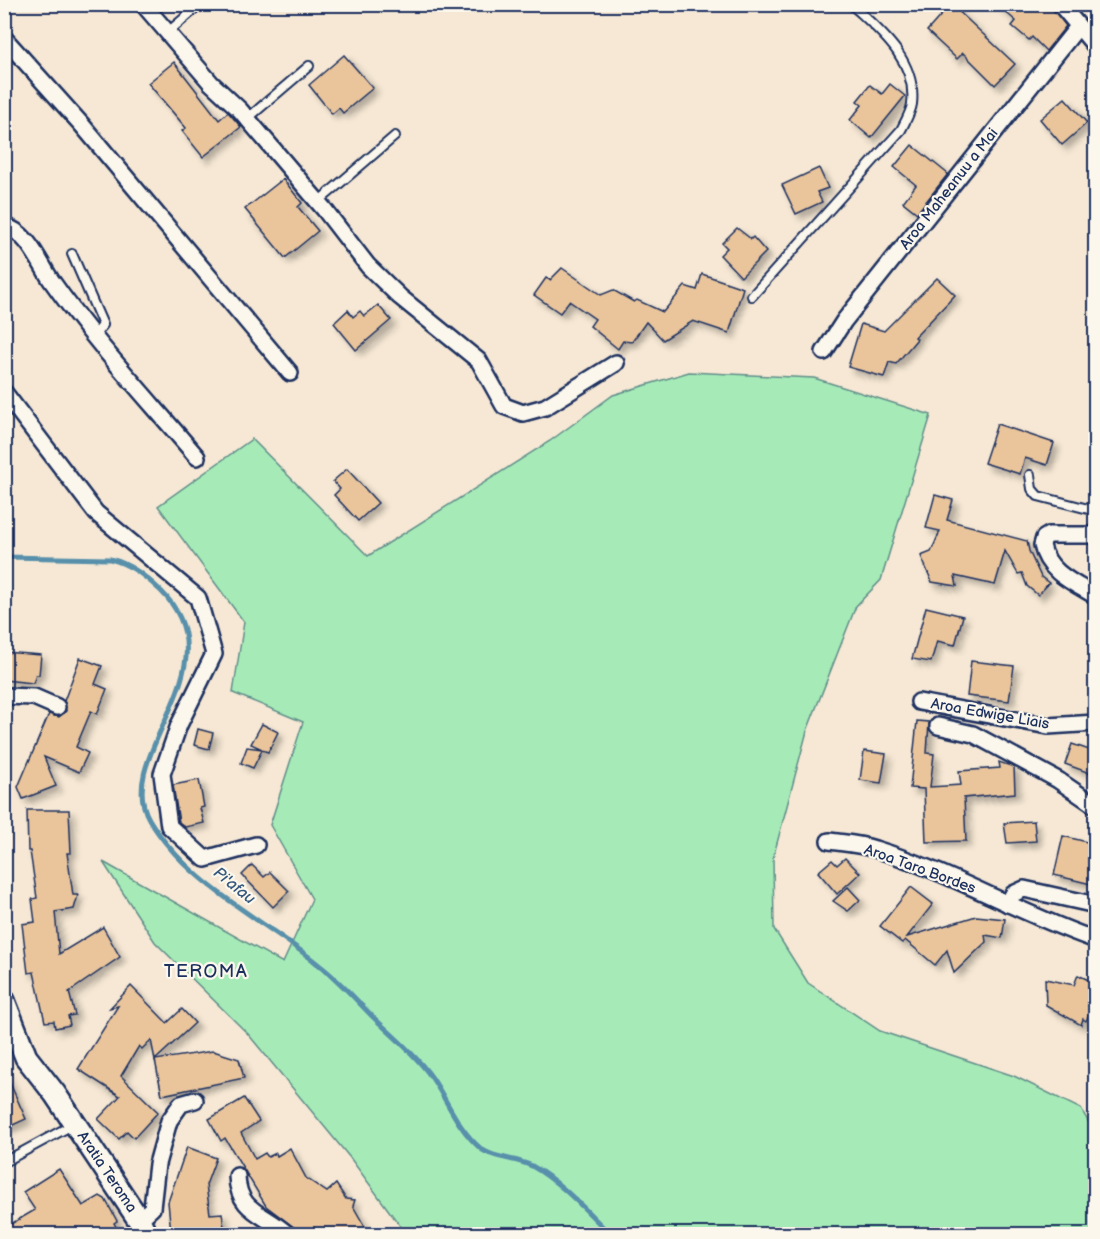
<svg xmlns="http://www.w3.org/2000/svg" width="1100" height="1239" viewBox="0 0 1100 1239" font-family="'Balsamiq Sans',sans-serif">
	<defs>
		<filter id="shadow"><feDropShadow dx="5" dy="5" stdDeviation="3" flood-color="#0004"/></filter>
	</defs>
	<rect width="100%" height="100%" fill="#f6e8d4"/>
	<filter id="ink" filterUnits="userSpaceOnUse"><feTurbulence type="fractalNoise" baseFrequency=".0167" numOctaves="2"/><feDisplacementMap in="SourceGraphic" scale="12" xChannelSelector="R" yChannelSelector="G"/><feConvolveMatrix kernelMatrix="1 2 1 2 8 2 1 2 1" color-interpolation-filters="sRGB"/></filter>
	<g filter="url(#ink)">
		<polygon fill="#a6ebb7" stroke="#608d8a" stroke-width="1.5" points="689,372 814,378 931,415 881,580 856,606 807,731 773,858 774,929 808,983 880,1031 1014,1076 1081,1109 1095,1133 1095,1234 406,1234 351,1159 248,1034 155,942 103,862 283,963 312,899 270,825 303,722 233,693 244,622 158,506 252,439 368,556 550,441 613,395"/>
		<g fill="none" stroke-linecap="round" stroke-linejoin="round">
			<path stroke="#5890ab" stroke-width="5" d="M 4,557 L 110,559 C 131,564 146,577 161,591 C 238,668 112,754 149,819 C 188,885 262,918 319,965 C 339,980 356,1000 373,1017 C 393,1036 417,1056 432,1078 C 448,1102 458,1129 480,1148 C 493,1159 517,1158 532,1166 C 562,1183 586,1211 610,1234"/>
		</g>
		<g fill="#eac59b" stroke="#1b2f5e" stroke-width="1.5" filter="url(#shadow)">
			<polygon points="951,4 1015,64 995,85 963,53 957,59 927,31"/>
			<polygon points="996,4 1050,4 1066,26 1046,51 1032,37 1029,40 1012,26 1016,21"/>
			<polygon points="344,55 373,88 343,113 339,108 332,114 309,85"/>
			<polygon points="174,62 219,120 228,112 241,127 203,157 182,131 186,128 148,83"/>
			<polygon points="890,84 905,96 871,138 850,120 862,105 857,101 870,85 882,94"/>
			<polygon points="1065,98 1087,123 1062,145 1040,119"/>
			<polygon points="912,145 948,174 917,213 903,202 916,185 894,167"/>
			<polygon points="819,168 828,188 817,192 822,202 796,214 782,185"/>
			<polygon points="283,179 302,203 298,207 318,231 285,258 245,209"/>
			<polygon points="737,228 751,239 753,237 766,252 741,277 720,255 727,248 722,243"/>
			<polygon points="562,268 601,295 613,290 634,302 637,300 663,312 685,286 697,290 702,274 743,288 729,333 693,321 663,340 646,322 632,342 623,341 618,349 590,326 595,319 569,301 560,313 534,295 546,278 550,280"/>
			<polygon points="937,278 955,295 915,337 917,339 896,364 889,362 884,377 848,367 861,324 884,331"/>
			<polygon points="378,305 391,320 356,350 334,323 348,310 353,317 360,311 364,316"/>
			<polygon points="997,424 1054,443 1047,465 1025,458 1020,474 984,463"/>
			<polygon points="347,469 378,503 358,521 334,495 340,489 333,481"/>
			<polygon points="935,495 953,500 947,520 1027,541 1029,551 1041,577 1049,583 1038,595 1027,586 1022,573 1018,574 1005,551 995,585 955,576 957,586 932,582 921,556 931,552 940,531 926,528"/>
			<polygon points="926,607 963,616 955,645 937,641 931,662 912,659"/>
			<polygon points="4,652 41,655 39,675 36,675 33,683 4,680"/>
			<polygon points="80,658 102,666 95,684 107,689 97,714 91,711 76,747 88,753 79,772 44,757 56,786 23,799 18,787 49,714 59,717 66,711 64,701"/>
			<polygon points="971,661 1014,666 1009,701 967,696"/>
			<polygon points="917,721 929,722 927,753 934,754 930,787 961,785 959,771 1000,768 999,762 1014,767 1015,793 964,798 966,841 926,842 924,789 910,788"/>
			<polygon points="262,724 278,732 268,752 262,750 253,768 241,763 247,747 262,749 251,744"/>
			<polygon points="198,729 213,733 209,749 194,745"/>
			<polygon points="1072,744 1095,752 1095,775 1065,764"/>
			<polygon points="864,751 886,754 881,783 860,780"/>
			<polygon points="199,780 204,807 200,808 204,823 185,827 179,822 173,785"/>
			<polygon points="27,810 69,810 71,853 67,853 73,895 78,895 74,909 55,912 59,954 103,927 120,957 69,992 75,1015 68,1016 70,1025 55,1028 54,1021 45,1022 34,972 28,973 22,924 35,922 32,899 37,898 30,851 28,851"/>
			<polygon points="1034,821 1036,841 1007,843 1004,823"/>
			<polygon points="1063,836 1095,844 1095,885 1054,875"/>
			<polygon points="845,858 860,873 837,894 818,872 832,860 837,865"/>
			<polygon points="252,865 264,877 270,872 289,891 273,907 242,875"/>
			<polygon points="848,887 860,900 848,911 833,901"/>
			<polygon points="911,887 933,904 907,937 976,916 1005,919 1002,938 985,935 986,942 954,973 947,950 935,965 905,940 902,943 880,926"/>
			<polygon points="1078,975 1095,983 1095,1001 1086,1021 1083,1019 1081,1025 1046,1005 1045,979 1074,985"/>
			<polygon points="131,986 167,1023 182,1009 195,1023 155,1060 151,1040 142,1049 139,1046 121,1076 158,1112 134,1138 127,1131 119,1139 98,1119 120,1096 78,1069 118,1006 110,1008"/>
			<polygon points="213,1051 239,1059 244,1078 162,1095 155,1060"/>
			<polygon points="4,1070 26,1119 4,1129"/>
			<polygon points="244,1098 259,1121 241,1133 255,1159 265,1153 268,1157 276,1153 277,1156 290,1148 306,1178 327,1192 336,1184 346,1199 355,1200 353,1206 369,1234 303,1234 266,1206 225,1138 221,1141 209,1119"/>
			<polygon points="187,1147 216,1158 206,1185 210,1214 222,1213 225,1234 171,1232 168,1202"/>
			<polygon points="59,1169 83,1206 100,1196 105,1199 117,1221 114,1223 120,1234 4,1234 4,1228 35,1210 23,1192"/>
		</g>
		<g fill="none" stroke-linecap="round" stroke-linejoin="round">
			<defs>
				<g id="service">
					<polyline points="168,32 201,4"/>
					<polyline points="247,119 309,66"/>
					<polyline points="318,202 395,136"/>
					<polyline points="72,254 103,325 94,336"/>
					<path d="M 752,296 L 901,130 C 905,122 911,112 912,104 C 917,60 880,31 851,4"/>
					<polyline points="1030,475 1032,489 1038,496 1096,511"/>
					<polyline points="4,1162 74,1124"/>
				</g>
				<g id="minor">
					<polyline points="143,4 211,83 240,110 324,209 368,266 400,297 479,361 504,406 523,413 545,407 616,363"/>
					<polyline points="1060,4 1096,47"/>
					<polyline points="4,38 82,125 290,373"/>
					<path d="M 4,226 C 28,232 39,262 51,280 C 95,343 148,399 197,457"/>
					<polyline points="824,352 844,321 1077,28"/>
					<polyline points="4,392 96,513 198,598 214,654 179,725 162,774 169,826 205,859 256,845"/>
					<path d="M 1096,535 L 1049,535 L 1044,538 L 1042,545 C 1047,572 1074,583 1096,596"/>
					<polyline points="4,696 34,697 57,707"/>
					<polyline points="919,702 1048,726 1096,723"/>
					<polyline points="938,726 973,734 1058,780 1096,806"/>
					<path d="M 829,841 C 844,843 861,844 875,849 C 951,872 1020,914 1096,940"/>
					<polyline points="1008,904 1013,894 1024,889 1096,905"/>
					<path d="M 237,1176 C 238,1212 264,1213 287,1234"/>
					<polyline points="139,1220 152,1208 157,1164 169,1121 181,1104 195,1100"/>
				</g>
				<polyline id="secondary" points="4,1001 26,1057 55,1094 139,1220 146,1234"/>
			</defs>
			<use href="#service" stroke="#1b2f5e" stroke-width="12"/>
			<use href="#minor" stroke="#1b2f5e" stroke-width="20"/>
			<use href="#secondary" stroke="#1b2f5e" stroke-width="26"/>
			<use href="#service" stroke="#fbf7ec" stroke-width="8"/>
			<use href="#minor" stroke="#fbf7ec" stroke-width="15"/>
			<use href="#secondary" stroke="#fbf7ec" stroke-width="21"/>
		</g>
	</g>
	<g text-anchor="middle" dominant-baseline="central" stroke-width="4.5" stroke-linejoin="round" paint-order="stroke">
		<g font-size="15" fill="#1b2f5e" stroke="#fbf7ec">
			<text transform="translate(949 189) rotate(-52)">Aroa Maheanuu a Mai</text>
			<text transform="translate(990 714) rotate(10)">Aroa Edwige Liais</text>
			<text transform="translate(920 869) rotate(20)">Aroa Taro Bordes</text>
			<text transform="translate(107 1172) rotate(56)">Aratia Teroma</text>
		</g>
		<g font-size="16" font-style="italic" fill="#34587e" stroke="#fbf7ec">
			<text transform="translate(234 886) rotate(39)">Pi'afau</text>
		</g>
		<g font-size="18" letter-spacing="1.5" fill="#1b2f5e" stroke="#fbf7ec">
			<text x="206" y="971">TEROMA</text>
		</g>
	</g>
	<rect width="1100" height="1239" fill="none" stroke="#fbf7ec" stroke-width="24"/>
	<rect x="12" y="12" width="1076" height="1215" fill="none" stroke="#1b2f5e" stroke-width="2" filter="url(#ink)"/>
</svg>
